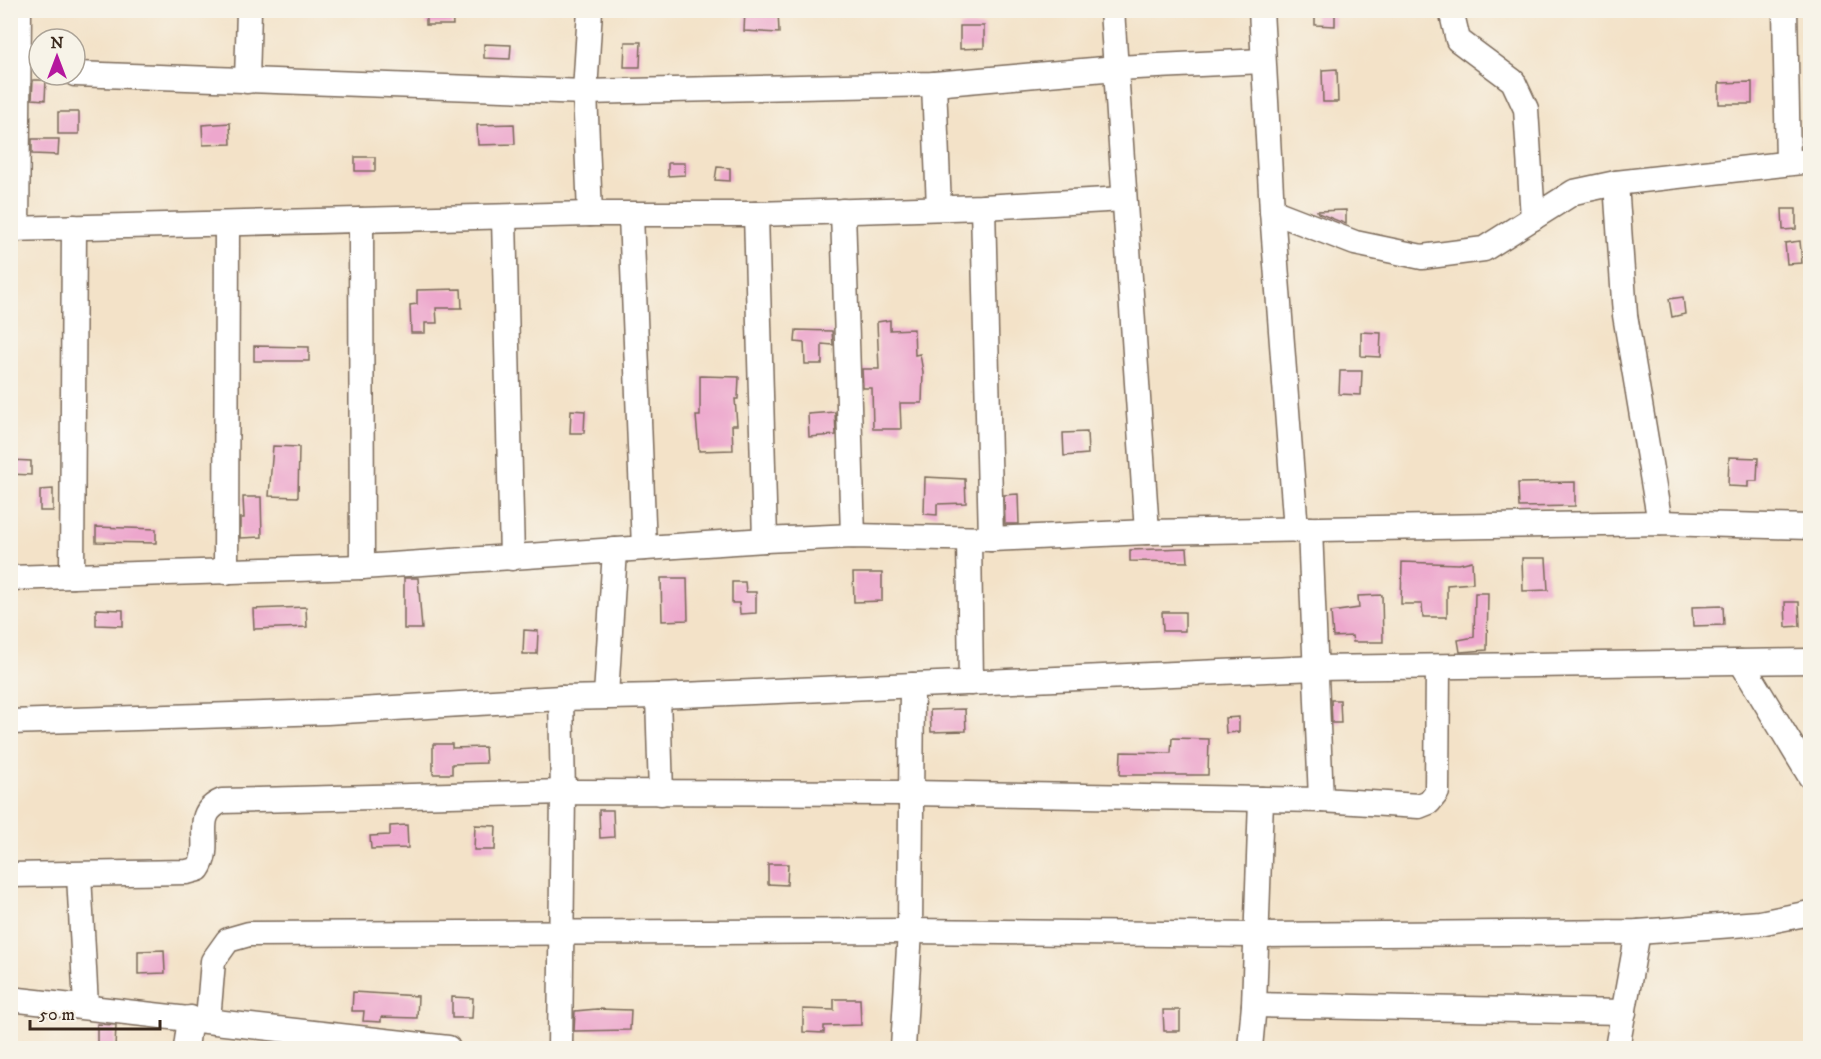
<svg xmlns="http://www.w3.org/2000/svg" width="1821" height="1059" viewBox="0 0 1821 1059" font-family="'IM FELL DW Pica',serif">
	<rect width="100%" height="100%" fill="#f7f3e8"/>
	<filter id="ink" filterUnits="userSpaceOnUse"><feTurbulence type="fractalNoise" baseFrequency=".0167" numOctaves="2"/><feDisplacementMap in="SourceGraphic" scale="12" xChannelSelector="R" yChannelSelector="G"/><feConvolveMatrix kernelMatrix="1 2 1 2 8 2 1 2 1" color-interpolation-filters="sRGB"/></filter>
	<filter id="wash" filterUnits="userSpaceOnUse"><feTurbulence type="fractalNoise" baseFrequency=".008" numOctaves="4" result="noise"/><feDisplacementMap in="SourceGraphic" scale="24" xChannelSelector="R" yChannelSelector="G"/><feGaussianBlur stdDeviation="1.35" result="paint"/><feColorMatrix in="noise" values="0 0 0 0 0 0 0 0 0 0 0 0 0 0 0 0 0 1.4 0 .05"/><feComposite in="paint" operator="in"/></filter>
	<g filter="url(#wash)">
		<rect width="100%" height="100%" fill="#f3e2c8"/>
		<g id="blocks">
			<g fill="#eda7cd">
				<polygon points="426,10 452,10 453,25 426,25"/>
				<polygon points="745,10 778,10 779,33 744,31"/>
				<polygon points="1315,12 1335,13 1335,26 1315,25"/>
				<polygon points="960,26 984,26 984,48 960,49"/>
				<polygon points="625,42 641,42 640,67 624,67"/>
				<polygon points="484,44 511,45 510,59 484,58"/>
				<polygon points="1337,69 1338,102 1323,102 1322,70"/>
				<polygon points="33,80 46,80 45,100 32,99"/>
				<polygon points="1752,82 1752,104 1719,104 1719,83"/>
				<rect x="58" y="112" width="21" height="22"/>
				<polygon points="230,123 231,144 203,145 202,125"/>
				<polygon points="514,124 515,144 478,145 477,125"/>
				<polygon points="32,139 59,139 58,155 32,154"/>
				<rect x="355" y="157" width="20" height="14"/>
				<polygon points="668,163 685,163 685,175 668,176"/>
				<polygon points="717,167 730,168 730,181 715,180"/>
				<polygon points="1782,209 1796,209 1796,229 1783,230"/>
				<polygon points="1346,210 1346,224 1318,213 1317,211"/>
				<polygon points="1800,241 1802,263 1787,264 1785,243"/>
				<polygon points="461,289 462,308 436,308 437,323 425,323 425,333 411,333 410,305 417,304 417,290"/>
				<polygon points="1683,297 1685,314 1672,317 1669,299"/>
				<polygon points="890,320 890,330 914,329 915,355 920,354 923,372 922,403 900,403 901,429 873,429 872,388 863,388 862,369 879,369 877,322"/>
				<polygon points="796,330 832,331 833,345 822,344 822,364 805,364 804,343 795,342"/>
				<polygon points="1361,332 1381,333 1380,357 1361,356"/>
				<polygon points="254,346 309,347 309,361 254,361"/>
				<polygon points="1340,371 1362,371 1361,395 1339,394"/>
				<polygon points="700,376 739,377 738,399 735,399 737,425 732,425 733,450 699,451 696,416 700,416"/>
				<polygon points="571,410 585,411 584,433 570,433"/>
				<polygon points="835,412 836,435 809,437 808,414"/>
				<polygon points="1087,432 1088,454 1064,456 1063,433"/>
				<polygon points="273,446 299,447 298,497 269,496"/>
				<polygon points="1729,457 1758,458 1757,481 1748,481 1748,487 1728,486"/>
				<polygon points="10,460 31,461 31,475 10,474"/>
				<polygon points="925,477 965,479 966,503 937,504 937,515 924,514"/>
				<polygon points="1575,482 1575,506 1519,507 1518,483"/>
				<polygon points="53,489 53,511 40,511 40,490"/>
				<polygon points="1018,494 1019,524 1005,524 1004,495"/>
				<polygon points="243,497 261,497 262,537 240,538 240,518 244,518"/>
				<polygon points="96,527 156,529 156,543 96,542"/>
				<polygon points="1187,548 1188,562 1130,561 1130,550"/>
				<polygon points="1522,558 1546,558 1548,590 1523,591"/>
				<polygon points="1472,561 1473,583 1447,585 1447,617 1423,617 1422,604 1401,604 1402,562 1459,564"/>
				<polygon points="853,573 882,573 882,601 854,602"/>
				<polygon points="404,578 418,578 422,629 404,629"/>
				<polygon points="661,578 687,578 688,620 662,621"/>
				<polygon points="732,582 745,582 746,592 756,592 756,613 740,614 739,603 732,603"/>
				<polygon points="1475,593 1488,593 1487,650 1460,652 1458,640 1474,637"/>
				<polygon points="1382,595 1383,642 1353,642 1352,636 1333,637 1331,612 1359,608 1358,596"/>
				<polygon points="1785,602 1799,602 1800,626 1786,627"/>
				<polygon points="1723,606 1724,625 1693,626 1692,607"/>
				<polygon points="306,607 307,627 254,629 253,609"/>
				<polygon points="96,609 123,610 123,626 96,625"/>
				<polygon points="1162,612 1185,612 1185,631 1163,631"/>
				<polygon points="524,630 538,631 537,654 523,654"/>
				<polygon points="1331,700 1340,700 1341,723 1332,723"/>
				<polygon points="965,709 966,731 931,732 930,710"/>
				<polygon points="1239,717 1239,732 1226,733 1225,718"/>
				<polygon points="1172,738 1209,739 1208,775 1120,775 1121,752 1171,753"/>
				<polygon points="433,744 452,744 452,748 485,747 486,763 452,764 452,774 433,774"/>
				<polygon points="599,810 613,810 614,837 600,838"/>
				<polygon points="407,825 408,848 371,849 370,836 390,835 390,826"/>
				<polygon points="475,825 496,826 495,850 474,850"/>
				<polygon points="768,864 788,864 787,885 768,884"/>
				<polygon points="164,950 165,973 138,974 138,951"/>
				<polygon points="353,992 418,996 417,1018 381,1017 381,1022 363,1021 364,1011 352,1011"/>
				<polygon points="452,997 473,998 472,1018 452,1018"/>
				<polygon points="834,999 860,999 861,1025 824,1026 824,1033 803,1032 803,1009 834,1010"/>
				<polygon points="597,1009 631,1010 630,1030 574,1031 575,1011"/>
				<polygon points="1163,1010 1180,1010 1180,1031 1164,1031"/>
				<polygon points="97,1024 116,1025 115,1048 97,1048"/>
			</g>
		</g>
	</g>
	<g filter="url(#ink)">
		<use href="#blocks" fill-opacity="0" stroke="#7b6a5a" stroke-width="1.5"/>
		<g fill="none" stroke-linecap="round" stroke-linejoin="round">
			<defs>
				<g id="minor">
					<polyline points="1112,10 1147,532"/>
					<polyline points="1261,10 1272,211 1296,530"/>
					<polyline points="1451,10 1458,40 1513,81 1526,109 1533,218"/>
					<polyline points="1785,10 1788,163"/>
					<polyline points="75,74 585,92 934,84 1116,68 1263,61"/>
					<polyline points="247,81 249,10"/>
					<polyline points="934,84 939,208"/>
					<polyline points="1616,183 1625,315 1660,523"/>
					<polyline points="983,207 991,539"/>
					<polyline points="843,211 853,536"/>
					<polyline points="1272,211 1355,243 1422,257 1484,249 1574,192 1616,183 1810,161"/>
					<polyline points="590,214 585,92 590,10"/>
					<polyline points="756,214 765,540"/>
					<polyline points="631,215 644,548"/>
					<polyline points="504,218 512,558"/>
					<polyline points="361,220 362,567"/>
					<polyline points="10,229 590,214 756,214 983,207 1124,199"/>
					<polyline points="17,229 19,10"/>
					<polyline points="1310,529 1321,800"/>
					<polyline points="969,539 971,683"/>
					<polyline points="226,572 227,225"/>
					<polyline points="72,576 74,227"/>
					<polyline points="10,578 362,567 765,540 853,536 991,539 1147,532 1660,523 1810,527"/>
					<polyline points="1741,662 1810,776"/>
					<polyline points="606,696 615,550"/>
					<polyline points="658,696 661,793"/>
					<polyline points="10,722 327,712 561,698 658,696 1316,668 1810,661"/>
					<path d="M 10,875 L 187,872 L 198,869 C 215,844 189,815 222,801 L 563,792 L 911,793 L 1321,800 L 1419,806 L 1429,802 L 1437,792 L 1438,667"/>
					<polyline points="79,875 86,1006"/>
					<polyline points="10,999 448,1048"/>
					<polyline points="1254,1005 1624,1012"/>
					<polyline points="208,1020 213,961 228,940 249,934 910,931 1256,935 1638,932 1760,923 1810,913"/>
					<polyline points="186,1048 190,1018"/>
					<polyline points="560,1048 563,792 561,698"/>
					<polyline points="903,1048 910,931 912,685"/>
					<polyline points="1250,1048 1254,1005 1261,799"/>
					<polyline points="1617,1048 1638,932"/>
				</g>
			</defs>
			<use href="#minor" stroke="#7b6a5a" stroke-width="27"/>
			<use href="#minor" stroke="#fff" stroke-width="24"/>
		</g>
	</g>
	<rect width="1821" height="1059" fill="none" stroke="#f7f3e8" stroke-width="36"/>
	<g transform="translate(57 57)"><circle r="28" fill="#f7f3e8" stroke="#aca397" stroke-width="1.5"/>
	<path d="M0-4.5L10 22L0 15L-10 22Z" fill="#b5179e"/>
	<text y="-9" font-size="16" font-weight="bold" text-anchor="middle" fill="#3b2a1e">N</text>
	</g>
	<path d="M30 1020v9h130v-9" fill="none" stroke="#3b2a1e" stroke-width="3"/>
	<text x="39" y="1020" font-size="18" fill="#3b2a1e" stroke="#f7f3e8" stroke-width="4.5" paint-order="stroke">50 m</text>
</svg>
